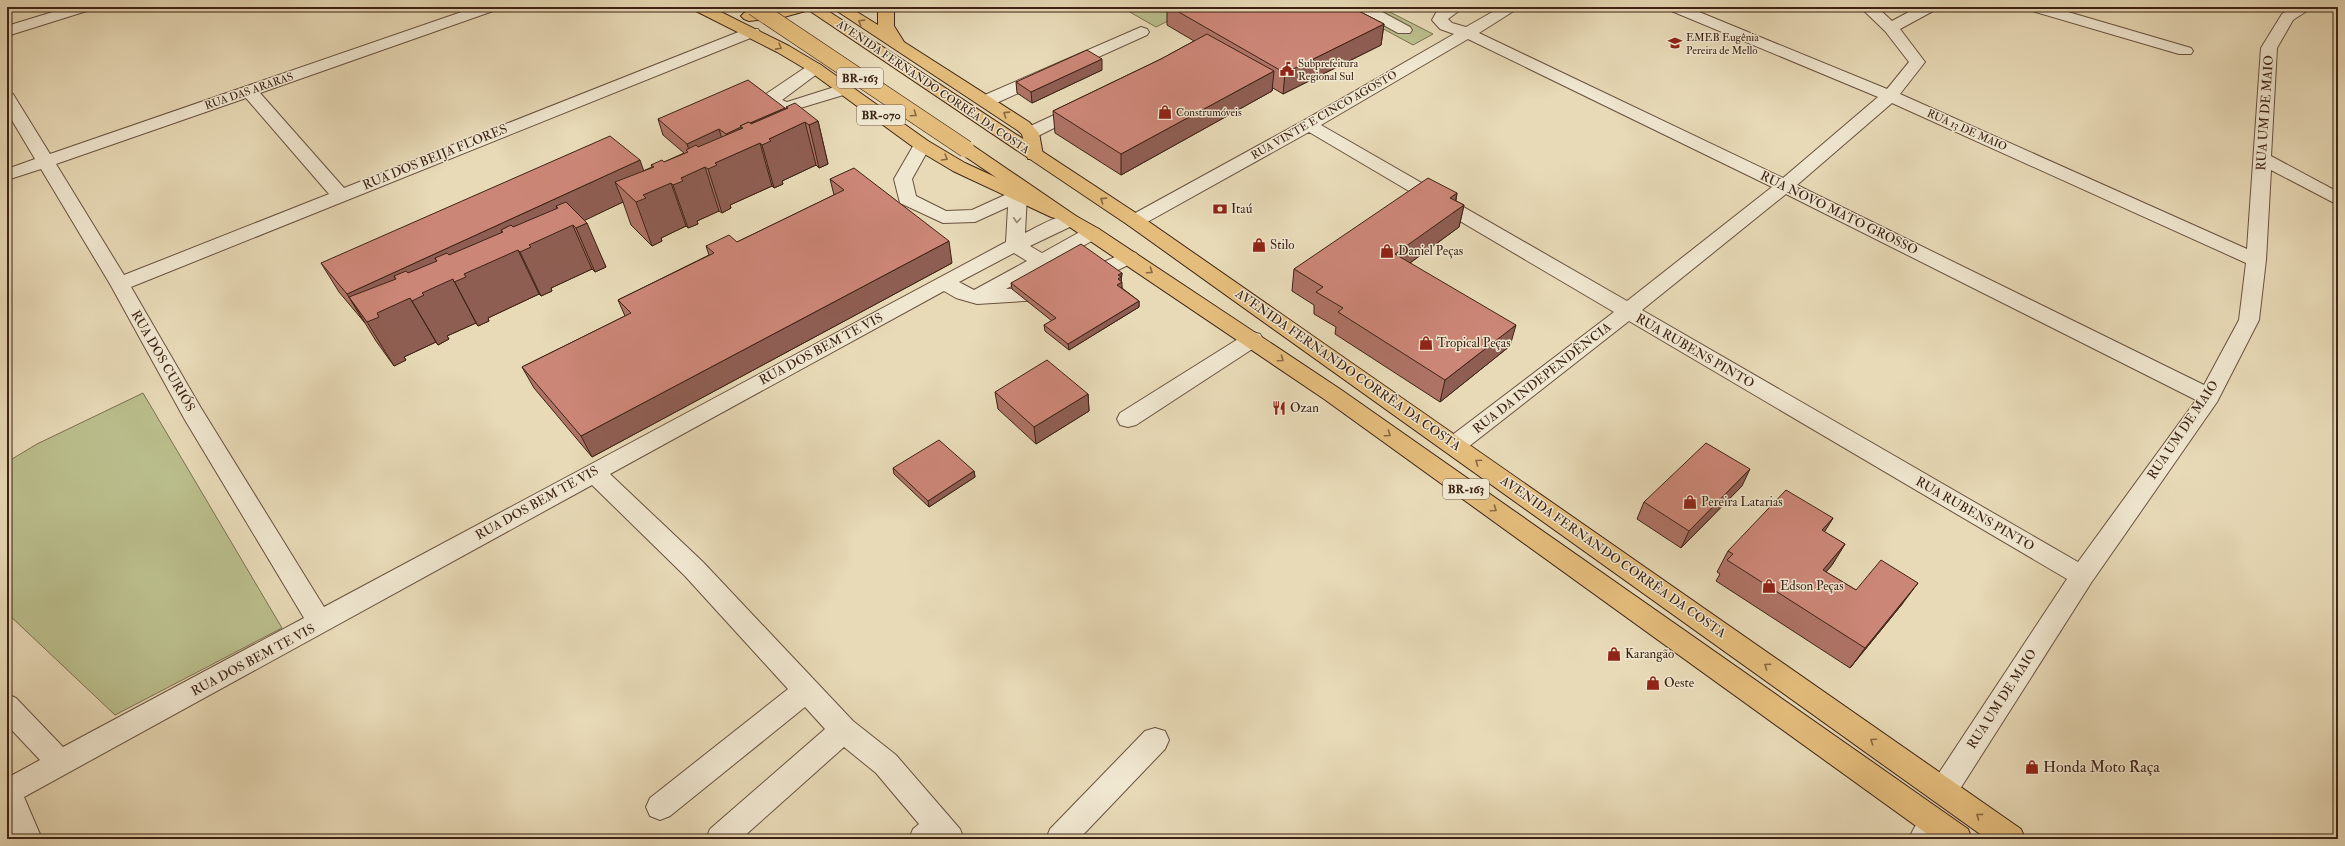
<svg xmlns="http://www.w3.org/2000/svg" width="2345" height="846" viewBox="0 0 2345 846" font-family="'IM FELL Double Pica',serif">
	<rect width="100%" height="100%" fill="#e8dab7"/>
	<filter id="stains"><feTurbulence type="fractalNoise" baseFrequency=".005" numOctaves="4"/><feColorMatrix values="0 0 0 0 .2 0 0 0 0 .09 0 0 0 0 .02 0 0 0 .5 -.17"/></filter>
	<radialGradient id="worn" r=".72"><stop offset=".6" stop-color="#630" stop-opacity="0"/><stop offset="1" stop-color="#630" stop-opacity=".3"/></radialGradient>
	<g fill="#babe8c" stroke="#7c7050">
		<polygon points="1121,7 1196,7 1156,27"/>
		<polygon points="1343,7 1380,7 1433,34 1413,45"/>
		<polygon points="143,393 282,628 115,715 7,613 7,462 37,444"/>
	</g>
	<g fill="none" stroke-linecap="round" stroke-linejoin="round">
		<defs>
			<g id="minor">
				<polygon points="69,7 93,7 90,10 7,36 7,26"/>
				<path d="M 476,7 L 499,7 L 496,10 L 260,93 L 344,188 L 746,29 L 758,29 L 760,32 L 758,35 L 131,287 L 201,408 L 324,607 L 1006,242 L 1008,207 L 975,222 L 943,223 L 900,203 L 894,179 L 916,141 L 928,141 L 931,145 L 912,179 L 916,196 L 946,211 L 972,210 L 1018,189 L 1024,191 L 1027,195 L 1025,233 C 1040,226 1060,212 1076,216 L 1078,220 L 1076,224 L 1030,246 L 1042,253 L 1085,229 L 1092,227 L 1099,229 L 1101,233 L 1099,237 L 1006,289 L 1050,287 L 1057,289 L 1060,294 L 1057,299 L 977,304 L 956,298 L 944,291 L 610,474 L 703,562 L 853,721 L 896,755 L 960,829 L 964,839 L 909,839 L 913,829 L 919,824 L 876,773 L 844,747 L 741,839 L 706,839 L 710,829 L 825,729 L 805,707 L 670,816 L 660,820 L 650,816 L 646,807 L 650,798 L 788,689 L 685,576 L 592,485 L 24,797 L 42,839 L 14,839 L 7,823 L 7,778 L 40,760 L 7,725 L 7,694 L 16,698 L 63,747 L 304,618 L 185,420 L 110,284 L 41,169 L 7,180 L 7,169 L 35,159 L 7,112 L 7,93 L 13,94 L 50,154 ZM 246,98 L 329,194 L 124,275 L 56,164 ZM 1014,253 L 1027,261 L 974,290 L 959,282 Z"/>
				<polygon points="1353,7 1373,7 1410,27 1412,30 1410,33 1398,33 1356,10"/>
				<path d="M 1444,7 L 1464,7 L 1448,19 L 1452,23 L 1466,27 L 1501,7 L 1520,7 L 1479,33 L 1783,178 L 1878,97 L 1669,10 L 1666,7 L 1687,7 L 1887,89 L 1909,62 L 1885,31 L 1860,7 L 1877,7 L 1892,21 L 1918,7 L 1938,7 L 1935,10 L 1900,29 L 1925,62 L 1900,94 L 2247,249 L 2261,48 L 2282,14 L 2294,7 L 2313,7 L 2293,20 L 2277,48 L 2271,156 L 2338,192 L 2338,205 L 2271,170 L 2266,260 L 2259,320 L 2217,402 L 2091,583 L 1953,800 L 1943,804 L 1933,800 L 1929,791 L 1933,782 L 2067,579 L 1629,321 L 1463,451 L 1455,453 L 1447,451 L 1444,445 L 1447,439 L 1614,312 L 1309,132 L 1142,225 L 1135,227 L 1128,225 L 1126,221 L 1128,217 L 1303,121 L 1454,34 L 1440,29 L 1432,20 L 1437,11 ZM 1468,39 L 1772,187 L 1627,301 L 1321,125 ZM 1892,103 L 2246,263 L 2239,320 L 2204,385 L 1797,185 ZM 1786,194 L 2196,400 L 2078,562 L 1642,310 Z"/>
				<polygon points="2026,7 2051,7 2191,48 2193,51 2191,54 2179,54 2029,10"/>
				<polygon points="1141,27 1147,29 1149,32 1147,35 992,105 980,105 978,101 980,97"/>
				<polygon points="815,63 821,65 823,68 821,71 782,100 787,102 844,84 850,85 852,89 850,93 787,112 770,108 764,98 766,94 809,65"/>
				<polygon points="1080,103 1086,104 1088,108 1086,112 1036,137 1024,137 1021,133 1024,129"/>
				<polygon points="1129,251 1136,253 1139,257 1136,261 1092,283 1085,284 1078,283 1075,278 1078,273"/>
				<polygon points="1253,332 1260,334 1263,339 1260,344 1136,425 1128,427 1120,425 1117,419 1120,413 1246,334"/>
				<polygon points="1155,728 1165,731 1169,740 1165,749 1079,839 1046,839 1050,829 1145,731"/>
				<path d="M 1935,810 L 1945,814 L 1949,823 L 1940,839 L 1909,839 C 1914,826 1921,815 1935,810 Z"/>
			</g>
			<g id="major">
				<polygon points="691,7 711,7 789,46 821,65 928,141 965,163 1065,209 1067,213 1065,217 1058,219 1051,217 953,171 916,149 809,71 777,52 694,10"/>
				<polygon points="786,7 812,7 809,10 784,17 749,21 744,19 741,16 744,13 749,11"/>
				<polygon points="831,7 849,7 878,25 878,7 894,7 894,26 904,42 1029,122 1039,133 1043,155 1040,159 1028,159 1022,134 1017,130"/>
			</g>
			<g id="highway">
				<polygon points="804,7 822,7 1142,217 2021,829 2025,839 1987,839 1128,225"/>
				<polygon points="966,144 972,145 1076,216 1099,229 1340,389 1968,829 1972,839 1934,839 1324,399 960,153 957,149 960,145"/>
			</g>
		</defs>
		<use href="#minor" stroke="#68513e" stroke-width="2"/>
		<use href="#major" stroke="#3d2315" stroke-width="2"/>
		<use href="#highway" stroke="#3d2315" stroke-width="2"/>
		<use href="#minor" fill="#f0e7d0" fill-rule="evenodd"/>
		<use href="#major" fill="#e4bd7c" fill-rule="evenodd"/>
		<use href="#highway" fill="#e4bd7c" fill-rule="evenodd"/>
		<defs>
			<polyline id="highway-bridge" points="754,7 966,149"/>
		</defs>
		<use href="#highway-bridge" stroke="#3d2315" stroke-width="18" stroke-linecap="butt"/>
		<use href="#highway-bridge" stroke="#e4bd7c" stroke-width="17"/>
	</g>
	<g fill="#af7366" stroke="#3d2315">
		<polygon points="1167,7 1351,7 1384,24 1381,45 1283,94 1273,88 1272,91 1121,175 1055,133 1053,111 1161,59 1194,41 1167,25"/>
		<polygon points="1102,70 1032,103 1017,93 1016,82"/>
		<polygon points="786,107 818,121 828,164 819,168 816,165 782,181 783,184 774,188 772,186 730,205 731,208 722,213 719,211 697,221 698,224 688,228 686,226 661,238 662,241 652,246 631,225 623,202 584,220 606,267 595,272 592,269 551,288 552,291 541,296 539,294 488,318 489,321 478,326 476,323 447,336 449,339 438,345 436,342 404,357 406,360 394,366 376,341 365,323 339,292 321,263 643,171 652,167 651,165 664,162 684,153 663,135 658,119 785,109 787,109"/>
		<polygon points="830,179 952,263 592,457 534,388 522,367 625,316 618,300 709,255 706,246 737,242 834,195"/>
		<polygon points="1457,193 1456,201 1464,205 1459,227 1410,263 1510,346 1440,402 1335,334 1336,327 1314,314 1314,305 1292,291 1294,269"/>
		<polygon points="1122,273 1121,281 1122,288 1139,301 1139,307 1069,350 1045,331 1044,325 1052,321 1012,289 1011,283"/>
		<polygon points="995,392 1088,394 1089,411 1036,444 998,409"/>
		<polygon points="893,468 974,471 975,477 929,507 894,474"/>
		<polygon points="1742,486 1681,548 1637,519 1644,502"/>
		<polygon points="1833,518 1824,532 1845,544 1832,565 1826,572 1856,590 1903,603 1850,668 1716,581 1720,574 1717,572 1728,551"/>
	</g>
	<g fill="#8f5e53" stroke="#3d2315" fill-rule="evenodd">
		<polygon points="1384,24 1381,45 1283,94 1285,73"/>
		<polygon points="1102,59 1102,70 1032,103 1031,92"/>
		<polygon points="1274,71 1272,91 1121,175 1121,154"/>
		<polygon points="785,108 789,125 743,128 742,127"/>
		<polygon points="818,121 828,164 819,168 809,125"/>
		<polygon points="805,122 816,165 782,181 783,184 774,188 762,145 769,139"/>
		<polygon points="741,127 746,144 731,151 726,134"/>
		<polygon points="719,129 724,146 692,160 687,144"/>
		<polygon points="760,143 772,186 730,205 731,208 722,213 708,169 715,163"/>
		<path d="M 640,160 L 650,189 L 615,182 L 623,202 L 573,226 L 592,269 L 551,288 L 552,291 L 541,296 L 520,252 L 518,250 L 539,294 L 488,318 L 489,321 L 478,326 L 453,279 L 476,323 L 447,336 L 449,339 L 438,345 L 412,301 L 410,298 L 436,342 L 404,357 L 406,360 L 394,366 L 367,322 L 349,297 L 365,323 L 347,294 ZM 556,206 L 558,208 L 566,229 ZM 501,230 L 503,232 L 512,253 ZM 435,258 L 437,261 L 448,281 ZM 394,276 L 396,279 L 407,300 Z"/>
		<polygon points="705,167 719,211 697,221 698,224 688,228 673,185 681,178"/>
		<polygon points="671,183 686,226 661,238 662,241 652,246 636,202 643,195"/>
		<polygon points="1457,193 1453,213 1464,205 1459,227 1392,276 1395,254 1450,198"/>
		<polygon points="587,223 606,267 595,272 576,228"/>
		<polygon points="949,241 952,263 592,457 581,436"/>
		<polygon points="1122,273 1121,282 1122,282 1122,288 1117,290 1117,285 1118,275"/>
		<polygon points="1139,301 1139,307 1069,350 1068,344"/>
		<polygon points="1516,325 1510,346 1440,402 1445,380"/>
		<polygon points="1088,394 1089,411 1036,444 1034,427"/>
		<polygon points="1750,469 1742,486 1681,548 1689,531"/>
		<polygon points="974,471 975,477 929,507 928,501"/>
		<polygon points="1833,518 1820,539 1822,530"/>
		<polygon points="1845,544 1832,565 1810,590 1823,570"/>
		<polygon points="1918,583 1903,603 1850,668 1865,648"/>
	</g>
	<g fill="#cc8677" stroke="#3d2315">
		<polygon points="1170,7 1351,7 1384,24 1285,73"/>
		<polygon points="1207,34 1274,71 1121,154 1053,111 1161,59"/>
		<polygon points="1087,50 1102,59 1031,92 1016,82"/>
		<polygon points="748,80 785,108 750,123 749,122 740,126 741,127 726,134 719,129 687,144 658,119"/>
		<polygon points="795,103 818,121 809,125 805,122 769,139 771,141 762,145 760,143 715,163 717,165 708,169 705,167 681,178 683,181 673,185 671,183 643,195 646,198 636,202 615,182 654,167 651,165 662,160 664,162 688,152 686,150 696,145 698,147 743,128 740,126 749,122 751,124 788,108 786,107"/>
		<polygon points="610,136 640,160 347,294 321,263"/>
		<polygon points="854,168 949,241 581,436 522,367 631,313 618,300 714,253 706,246 729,235 737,242 844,190 830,179"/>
		<polygon points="1428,178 1457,193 1450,198 1464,205 1395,254 1516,325 1445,380 1338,312 1343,308 1316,292 1323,287 1294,269"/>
		<polygon points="566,202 587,223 576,228 573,225 529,245 531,247 520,252 518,250 464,274 466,277 454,282 453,279 422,293 424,295 412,301 410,298 377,313 379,317 367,322 349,297 396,279 394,276 406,271 408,273 437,261 435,258 447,253 449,255 503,232 501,230 511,225 513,227 558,208 556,206"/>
		<polygon points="1081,244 1122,273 1118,275 1121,277 1118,279 1122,282 1117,285 1139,301 1068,344 1044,325 1056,318 1011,283"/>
		<polygon points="1047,360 1088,394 1034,427 995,392"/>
		<polygon points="939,440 974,471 928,501 893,468"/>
		<polygon points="1706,443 1750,469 1689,531 1644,502"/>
		<polygon points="1786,490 1833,518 1822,530 1845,544 1823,570 1856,590 1881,560 1918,583 1865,648 1727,560 1733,554 1728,551"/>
	</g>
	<defs><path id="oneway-chevron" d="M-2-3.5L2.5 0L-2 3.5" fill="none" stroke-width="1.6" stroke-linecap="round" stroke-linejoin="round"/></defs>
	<g stroke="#886843">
		<use href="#oneway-chevron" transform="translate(861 22) rotate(-148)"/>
		<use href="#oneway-chevron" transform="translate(779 47) rotate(29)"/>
		<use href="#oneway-chevron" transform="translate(914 114) rotate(34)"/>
		<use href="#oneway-chevron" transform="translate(1006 114) rotate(-147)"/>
		<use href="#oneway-chevron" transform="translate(945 158) rotate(30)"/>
		<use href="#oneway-chevron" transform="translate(1103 200) rotate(-147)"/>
		<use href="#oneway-chevron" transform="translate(1150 271) rotate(34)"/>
		<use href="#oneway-chevron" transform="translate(1281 359) rotate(35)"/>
		<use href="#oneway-chevron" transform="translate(1388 434) rotate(35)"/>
		<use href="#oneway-chevron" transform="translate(1478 462) rotate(-145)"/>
		<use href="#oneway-chevron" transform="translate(1494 509) rotate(35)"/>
		<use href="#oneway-chevron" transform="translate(1767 666) rotate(-145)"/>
		<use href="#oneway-chevron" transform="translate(1873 741) rotate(-145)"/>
		<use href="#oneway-chevron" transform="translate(1979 816) rotate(-144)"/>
	</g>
	<use stroke="#968572" href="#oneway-chevron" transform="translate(1017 220) rotate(94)"/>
	<defs>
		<symbol id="school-bare" viewBox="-9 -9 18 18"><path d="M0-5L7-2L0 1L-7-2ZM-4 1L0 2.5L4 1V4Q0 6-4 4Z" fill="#8f2418" stroke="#f0e7d0" stroke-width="2.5" paint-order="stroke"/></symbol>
		<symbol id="civic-bare" viewBox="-9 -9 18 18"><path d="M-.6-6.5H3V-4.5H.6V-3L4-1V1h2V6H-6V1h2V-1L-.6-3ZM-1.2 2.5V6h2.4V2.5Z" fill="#8f2418" stroke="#f0e7d0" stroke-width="2.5" paint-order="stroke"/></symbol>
		<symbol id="shop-bare" viewBox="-9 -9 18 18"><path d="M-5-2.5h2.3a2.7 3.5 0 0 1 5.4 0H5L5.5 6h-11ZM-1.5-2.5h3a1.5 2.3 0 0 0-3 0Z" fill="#8f2418" stroke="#f0e7d0" stroke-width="2.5" paint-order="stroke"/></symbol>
		<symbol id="bank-bare" viewBox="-9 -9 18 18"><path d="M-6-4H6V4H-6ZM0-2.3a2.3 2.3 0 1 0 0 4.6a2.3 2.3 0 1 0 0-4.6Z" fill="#8f2418" stroke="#f0e7d0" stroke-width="2.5" paint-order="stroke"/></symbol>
		<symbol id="restaurant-bare" viewBox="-9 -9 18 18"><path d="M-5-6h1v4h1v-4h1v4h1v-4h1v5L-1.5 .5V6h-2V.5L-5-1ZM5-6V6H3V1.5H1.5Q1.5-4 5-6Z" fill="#8f2418" stroke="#f0e7d0" stroke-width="2.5" paint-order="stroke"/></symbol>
	</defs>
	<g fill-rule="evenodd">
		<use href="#school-bare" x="1665" y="33" width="20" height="20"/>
		<use href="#civic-bare" x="1277" y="59" width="20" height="20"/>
		<use href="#shop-bare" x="1155" y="102" width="20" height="20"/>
		<use href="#bank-bare" x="1210" y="199" width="20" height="20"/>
		<use href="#shop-bare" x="1249" y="235" width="20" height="20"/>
		<use href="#shop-bare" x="1377" y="241" width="20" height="20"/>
		<use href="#shop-bare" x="1416" y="333" width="20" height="20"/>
		<use href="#restaurant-bare" x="1269" y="398" width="20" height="20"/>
		<use href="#shop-bare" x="1680" y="492" width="20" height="20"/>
		<use href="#shop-bare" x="1759" y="576" width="20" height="20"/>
		<use href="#shop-bare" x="1604" y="644" width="20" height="20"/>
		<use href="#shop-bare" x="1643" y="673" width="20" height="20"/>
		<use href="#shop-bare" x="2022" y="757" width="20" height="20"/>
	</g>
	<g text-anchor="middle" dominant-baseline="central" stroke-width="3" stroke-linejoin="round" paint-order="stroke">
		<g font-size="11" fill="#3d2315" stroke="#f0e7d0" text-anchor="start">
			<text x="1686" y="37">EMEB Eugênia<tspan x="1686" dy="13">Pereira de Mello</tspan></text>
			<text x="1298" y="63">Subprefeitura<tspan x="1298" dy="13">Regional Sul</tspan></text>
			<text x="1176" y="112">Construmóveis</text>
		</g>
		<g font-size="11" fill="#3d2315" stroke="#f0e7d0">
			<text transform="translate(933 87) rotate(34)">AVENIDA FERNANDO CORRÊA DA COSTA</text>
			<text transform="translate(249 91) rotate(-19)">RUA DAS ARARAS</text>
			<text transform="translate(1324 115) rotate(-30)">RUA VINTE E CINCO AGOSTO</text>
			<text transform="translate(1967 130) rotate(24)">RUA 13 DE MAIO</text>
		</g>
		<g fill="#f0e7d0" stroke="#735e4d" stroke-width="1">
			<rect x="837" y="68" width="46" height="20" rx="3"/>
			<rect x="857" y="105" width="48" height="20" rx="3"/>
			<rect x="1443" y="479" width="46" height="20" rx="3"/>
		</g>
		<g font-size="12" font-weight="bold" fill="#3d2315">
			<text x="860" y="78">BR-163</text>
			<text x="881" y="115">BR-070</text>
			<text x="1466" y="489">BR-163</text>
		</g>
		<g font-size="13" fill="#3d2315" stroke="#f0e7d0">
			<text transform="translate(2265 113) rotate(-86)">RUA UM DE MAIO</text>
			<text transform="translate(435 157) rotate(-22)">RUA DOS BEIJA FLORES</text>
			<text transform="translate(1839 213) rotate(26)">RUA NOVO MATO GROSSO</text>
			<text transform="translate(821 349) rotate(-28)">RUA DOS BEM TE VIS</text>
			<text transform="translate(1695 351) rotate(30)">RUA RUBENS PINTO</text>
			<text transform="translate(163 361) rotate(60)">RUA DOS CURIÓS</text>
			<text transform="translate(1348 370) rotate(35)">AVENIDA FERNANDO CORRÊA DA COSTA</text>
			<text transform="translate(1542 378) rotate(-38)">RUA DA INDEPENDÊNCIA</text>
			<text transform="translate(2183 430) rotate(-56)">RUA UM DE MAIO</text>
			<text transform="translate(537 503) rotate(-29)">RUA DOS BEM TE VIS</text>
			<text transform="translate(1975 514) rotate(30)">RUA RUBENS PINTO</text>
			<text transform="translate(1613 557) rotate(35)">AVENIDA FERNANDO CORRÊA DA COSTA</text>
			<text transform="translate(253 660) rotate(-28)">RUA DOS BEM TE VIS</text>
			<text transform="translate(2002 699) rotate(-57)">RUA UM DE MAIO</text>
		</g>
		<g font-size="13" fill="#3d2315" stroke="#f0e7d0" text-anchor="start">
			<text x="1231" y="209">Itaú</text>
			<text x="1270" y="245">Stilo</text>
			<text x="1398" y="251">Daniel Peças</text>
			<text x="1437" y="343">Tropical Peças</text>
			<text x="1290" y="408">Ozan</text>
			<text x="1701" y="502">Pereira Latarias</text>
			<text x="1780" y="586">Edson Peças</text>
			<text x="1625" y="654">Karangão</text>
			<text x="1664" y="683">Oeste</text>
		</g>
		<g font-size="16" fill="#3d2315" stroke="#f0e7d0" text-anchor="start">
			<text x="2043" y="767">Honda Moto Raça</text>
		</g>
	</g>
	<rect width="2345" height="846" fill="none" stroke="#e8dab7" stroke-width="24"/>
	<rect x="8" y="8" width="2329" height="830" fill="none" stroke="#3d2315" stroke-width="2"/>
	<rect x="12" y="12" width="2321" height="822" fill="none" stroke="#3d2315"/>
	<rect width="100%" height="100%" filter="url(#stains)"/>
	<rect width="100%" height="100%" fill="url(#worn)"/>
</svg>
